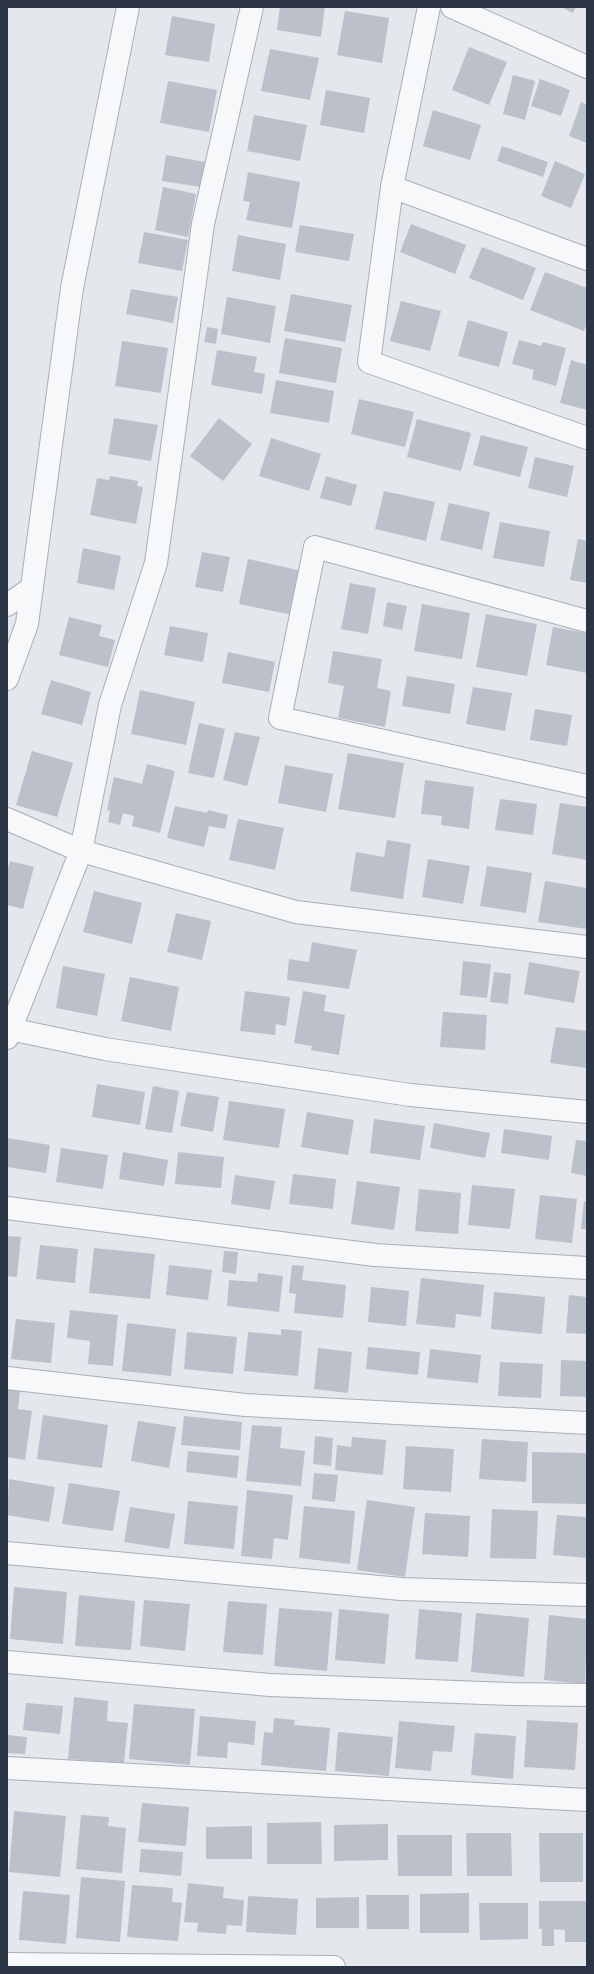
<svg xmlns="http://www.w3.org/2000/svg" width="594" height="1974" viewBox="0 0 594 1974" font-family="Helvetica,sans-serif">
	<rect width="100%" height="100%" fill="#e4e7ec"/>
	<g fill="#bbc0ca">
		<polygon points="280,7 325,7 321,37 277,30"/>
		<polygon points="561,7 576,7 573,13"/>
		<polygon points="345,11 389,18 382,63 337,55"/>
		<polygon points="172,16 215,24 209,62 165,55"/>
		<polygon points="469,47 507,62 489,105 452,90"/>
		<polygon points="270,49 319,58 310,100 261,91"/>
		<polygon points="513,75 535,81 525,120 503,114"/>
		<polygon points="540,79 570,90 561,116 531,106"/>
		<polygon points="168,81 217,90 209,132 160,123"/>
		<polygon points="326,90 370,98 364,133 320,125"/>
		<polygon points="581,102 587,105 587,143 569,136"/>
		<polygon points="433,110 481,125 470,160 423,146"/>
		<polygon points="254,115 307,125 300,161 247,151"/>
		<polygon points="502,146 548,162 543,177 497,161"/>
		<polygon points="166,155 205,162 201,187 162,181"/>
		<polygon points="555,161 585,174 571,208 541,196"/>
		<polygon points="248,172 300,182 292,228 246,220 250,202 243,201"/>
		<polygon points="163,187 196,194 188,237 155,230"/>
		<polygon points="411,224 466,245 455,274 400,252"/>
		<polygon points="300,225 354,234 349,261 295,252"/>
		<polygon points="144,232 188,240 182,271 138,263"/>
		<polygon points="238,235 286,244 280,280 232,271"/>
		<polygon points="482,247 536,268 523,300 469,278"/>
		<polygon points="545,272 587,288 587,323 584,331 530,310"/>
		<polygon points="131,289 178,297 173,323 126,314"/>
		<polygon points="291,294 352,305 345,342 284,331"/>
		<polygon points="227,297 276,306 270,343 221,334"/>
		<polygon points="401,301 441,311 430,351 390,341"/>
		<polygon points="468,320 508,332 499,367 458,356"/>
		<polygon points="207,327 218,329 216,344 204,342"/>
		<polygon points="285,338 342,348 336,383 279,373"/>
		<polygon points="519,340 541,346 543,342 566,348 556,386 532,379 534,370 512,364"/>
		<polygon points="122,341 168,348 161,393 115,386"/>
		<polygon points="217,350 257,357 254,372 265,374 262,394 211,385"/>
		<polygon points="571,360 587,365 587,410 560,403"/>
		<polygon points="276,380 334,391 329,423 270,413"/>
		<polygon points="359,399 414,412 405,447 351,434"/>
		<polygon points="114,418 158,425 151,461 108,454"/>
		<polygon points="219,418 252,444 223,481 190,456"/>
		<polygon points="417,419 471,433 461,471 407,457"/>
		<polygon points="481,435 528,447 520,477 473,465"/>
		<polygon points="271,438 321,454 309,491 259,476"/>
		<polygon points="535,457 574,466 567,497 528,488"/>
		<polygon points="110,476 138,481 137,486 143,487 136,524 90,515 97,478 109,480"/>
		<polygon points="326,476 357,485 351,506 320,498"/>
		<polygon points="384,491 435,502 426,541 375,529"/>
		<polygon points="449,503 490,512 482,550 440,540"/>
		<polygon points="500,522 550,531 544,567 493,558"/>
		<polygon points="578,539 587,541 587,583 570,580"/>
		<polygon points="83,548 121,556 114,590 77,583"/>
		<polygon points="202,552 230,557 223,592 195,587"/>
		<polygon points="248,559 302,571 292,615 239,604"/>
		<polygon points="350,583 376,588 368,634 341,629"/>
		<polygon points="387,602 407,606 402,630 383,626"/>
		<polygon points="422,604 470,613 462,659 414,651"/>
		<polygon points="486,614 537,624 527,676 476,667"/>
		<polygon points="69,617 102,625 99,636 115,640 108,667 59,655"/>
		<polygon points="170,626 208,633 203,662 164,655"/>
		<polygon points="553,627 587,633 587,673 546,665"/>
		<polygon points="333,651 382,659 377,688 391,691 385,727 338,718 344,686 328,683"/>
		<polygon points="228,652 275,662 269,692 222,683"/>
		<polygon points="407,676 455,684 450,714 402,706"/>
		<polygon points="51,680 91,692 82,725 41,714"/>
		<polygon points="473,687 512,693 505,731 466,724"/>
		<polygon points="140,690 195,702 186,745 131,734"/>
		<polygon points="535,709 572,715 567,746 530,740"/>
		<polygon points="199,723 225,729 214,778 188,773"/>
		<polygon points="235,732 260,737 247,786 223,780"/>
		<polygon points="32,751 73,763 57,817 16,805"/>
		<polygon points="348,753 404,763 395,818 338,809"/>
		<polygon points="147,764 175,771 160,833 132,826 134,816 123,813 120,825 108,822 110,811 107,810 114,777 142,784"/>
		<polygon points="285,765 333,774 326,812 278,803"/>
		<polygon points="425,780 474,787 469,829 441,825 442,816 421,814"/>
		<polygon points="500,799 537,804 533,835 495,830"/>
		<polygon points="560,803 587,807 587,860 552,854"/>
		<polygon points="175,806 207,813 208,810 228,815 225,829 209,826 204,847 167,838"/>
		<polygon points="238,819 284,828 275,870 229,860"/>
		<polygon points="387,840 411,844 403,899 350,891 356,852 384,857"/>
		<polygon points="428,859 470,866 463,904 422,897"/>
		<polygon points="10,861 34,867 23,909 7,905 7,872"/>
		<polygon points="487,866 532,873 526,913 480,906"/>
		<polygon points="545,881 587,888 587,929 538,922"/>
		<polygon points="94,891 142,903 132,944 83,932"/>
		<polygon points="176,913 211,921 202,960 167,952"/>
		<polygon points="312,942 357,950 349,989 287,980 289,959 309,962"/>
		<polygon points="463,961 491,964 487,998 460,995"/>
		<polygon points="529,962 580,971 574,1003 524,994"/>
		<polygon points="63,966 105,974 97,1016 56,1008"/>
		<polygon points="494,972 511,974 508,1004 490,1002"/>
		<polygon points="130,977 179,987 171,1031 121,1021"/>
		<polygon points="245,991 290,997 286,1026 276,1024 275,1035 240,1031"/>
		<polygon points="303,991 326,995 324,1011 345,1015 339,1055 311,1050 312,1046 294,1043"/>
		<polygon points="443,1012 487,1015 485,1050 440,1047"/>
		<polygon points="556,1027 587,1031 587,1068 550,1063"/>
		<polygon points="97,1084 145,1092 140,1125 92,1117"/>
		<polygon points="153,1086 179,1091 172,1133 145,1129"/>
		<polygon points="187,1092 219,1097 213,1132 180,1126"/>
		<polygon points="229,1101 285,1109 279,1148 223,1140"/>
		<polygon points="307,1112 354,1120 348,1155 301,1147"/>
		<polygon points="374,1119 425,1126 420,1160 370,1153"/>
		<polygon points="434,1123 490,1133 485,1158 430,1148"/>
		<polygon points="504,1129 552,1136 549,1160 501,1153"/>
		<polygon points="7,1138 50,1145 46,1173 7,1167"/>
		<polygon points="576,1140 587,1141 587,1176 571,1173"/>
		<polygon points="61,1148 108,1155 103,1189 56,1182"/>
		<polygon points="123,1152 168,1160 164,1186 119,1179"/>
		<polygon points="178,1152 224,1157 221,1188 175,1184"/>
		<polygon points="293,1174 336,1179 333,1209 289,1204"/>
		<polygon points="235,1175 275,1181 270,1210 231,1204"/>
		<polygon points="357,1181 400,1187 394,1230 351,1224"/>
		<polygon points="472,1185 515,1189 510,1229 468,1225"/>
		<polygon points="419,1189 461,1193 458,1234 415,1231"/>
		<polygon points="540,1195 577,1199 572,1243 535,1239"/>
		<polygon points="584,1201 587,1202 587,1229 581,1229"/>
		<polygon points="7,1236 21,1237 17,1277 7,1276"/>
		<polygon points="40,1245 78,1249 75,1283 36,1279"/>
		<polygon points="94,1248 155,1254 150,1299 89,1293"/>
		<polygon points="224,1251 238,1252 236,1274 222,1272"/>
		<polygon points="169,1265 212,1270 208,1300 166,1295"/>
		<polygon points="292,1265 304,1266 302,1280 346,1285 343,1318 294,1313 296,1294 289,1293"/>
		<polygon points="258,1273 283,1276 279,1312 227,1306 229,1280 257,1282"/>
		<polygon points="421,1278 484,1285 481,1317 456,1314 455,1328 416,1324"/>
		<polygon points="371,1287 409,1291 406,1326 368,1322"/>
		<polygon points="494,1292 545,1297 542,1334 491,1329"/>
		<polygon points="569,1295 587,1297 587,1334 566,1333"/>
		<polygon points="70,1310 118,1315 113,1366 88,1364 90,1341 67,1338"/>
		<polygon points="16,1319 55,1323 51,1363 11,1359"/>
		<polygon points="127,1323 176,1329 171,1376 122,1371"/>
		<polygon points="281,1329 302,1331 298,1376 244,1371 248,1332 281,1335"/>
		<polygon points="187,1332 237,1337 233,1374 184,1369"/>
		<polygon points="368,1347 420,1352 418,1375 366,1369"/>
		<polygon points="318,1348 352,1352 348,1393 314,1389"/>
		<polygon points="430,1349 481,1355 478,1383 427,1378"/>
		<polygon points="561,1360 587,1361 587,1397 560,1396"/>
		<polygon points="500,1362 543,1364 541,1398 498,1396"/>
		<polygon points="7,1388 20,1390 18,1409 32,1411 25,1460 7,1457"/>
		<polygon points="43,1415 108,1425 102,1468 37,1459"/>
		<polygon points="184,1416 242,1422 240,1450 181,1445"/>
		<polygon points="138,1421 176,1427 169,1468 131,1461"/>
		<polygon points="252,1425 282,1427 280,1448 305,1451 301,1486 246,1481"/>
		<polygon points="315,1436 333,1438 331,1466 313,1464"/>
		<polygon points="352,1437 386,1440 383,1475 335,1470 337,1445 351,1447"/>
		<polygon points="482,1439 528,1442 526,1482 479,1479"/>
		<polygon points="406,1446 454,1449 451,1492 403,1489"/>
		<polygon points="188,1451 239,1456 237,1478 186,1472"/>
		<polygon points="532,1452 587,1453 587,1504 532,1503"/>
		<polygon points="314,1473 338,1475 335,1502 312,1499"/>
		<polygon points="9,1479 55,1487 49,1522 7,1515"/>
		<polygon points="69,1483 120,1491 113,1531 62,1524"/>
		<polygon points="247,1490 293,1495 288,1540 274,1538 272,1559 241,1556"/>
		<polygon points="367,1500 415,1507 405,1577 357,1570"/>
		<polygon points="188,1501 238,1506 234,1549 184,1544"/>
		<polygon points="304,1506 355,1511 350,1564 299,1558"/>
		<polygon points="130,1507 175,1514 169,1549 124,1542"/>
		<polygon points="492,1509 538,1511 536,1559 490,1558"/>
		<polygon points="425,1513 470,1516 468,1557 422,1554"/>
		<polygon points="557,1515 587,1517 587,1558 553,1555"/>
		<polygon points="14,1587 67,1592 63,1644 10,1639"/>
		<polygon points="79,1595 135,1601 131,1650 75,1646"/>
		<polygon points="144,1600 190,1604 185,1651 140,1646"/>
		<polygon points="228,1601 267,1604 263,1655 223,1652"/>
		<polygon points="279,1608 332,1612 327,1671 274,1666"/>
		<polygon points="339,1609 389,1614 385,1664 335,1660"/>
		<polygon points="419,1609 462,1613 458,1662 415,1659"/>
		<polygon points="476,1613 529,1618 524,1677 471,1672"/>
		<polygon points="549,1615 587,1619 585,1684 544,1680"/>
		<polygon points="74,1697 108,1701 107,1721 128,1723 124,1763 68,1759"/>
		<polygon points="26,1703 63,1706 60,1734 23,1730"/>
		<polygon points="134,1704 195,1709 190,1765 129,1759"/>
		<polygon points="200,1716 256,1721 254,1745 228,1742 227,1758 197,1756"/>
		<polygon points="274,1718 295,1720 294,1725 330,1728 326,1771 261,1765 264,1732 273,1733"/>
		<polygon points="527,1720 578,1723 575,1770 524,1767"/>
		<polygon points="399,1721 455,1726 452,1752 433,1751 431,1771 395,1768"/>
		<polygon points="338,1732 393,1737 389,1776 335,1771"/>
		<polygon points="475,1733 516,1736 513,1779 471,1775"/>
		<polygon points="7,1735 27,1737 25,1754 7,1753"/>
		<polygon points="142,1803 189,1807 186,1846 138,1842"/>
		<polygon points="14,1811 66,1816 60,1877 9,1872"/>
		<polygon points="81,1815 109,1817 108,1826 126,1828 122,1873 76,1869"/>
		<polygon points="321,1822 322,1864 267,1864 267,1823"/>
		<polygon points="388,1824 388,1860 334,1861 334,1825"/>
		<polygon points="252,1826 252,1859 206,1859 206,1827"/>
		<polygon points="466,1833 511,1833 512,1876 467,1876"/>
		<polygon points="539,1833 583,1833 583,1882 540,1882"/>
		<polygon points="397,1835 452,1835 452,1876 398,1876"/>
		<polygon points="141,1849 183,1852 181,1876 139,1872"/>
		<polygon points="81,1877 125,1881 120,1942 76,1938"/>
		<polygon points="188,1883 224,1887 223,1898 244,1900 242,1926 227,1925 226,1934 197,1932 198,1923 184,1922"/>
		<polygon points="132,1885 173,1888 172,1902 182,1903 178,1941 127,1937"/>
		<polygon points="23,1891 70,1895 66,1944 19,1940"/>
		<polygon points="469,1893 469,1933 420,1933 420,1894"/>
		<polygon points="366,1895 409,1895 409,1929 367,1929"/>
		<polygon points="248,1896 298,1899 296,1935 246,1932"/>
		<polygon points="359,1897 359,1928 316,1928 316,1898"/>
		<polygon points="539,1901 587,1901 587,1942 565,1942 565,1930 554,1929 554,1946 542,1946 542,1929 539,1929"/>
		<polygon points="479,1903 528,1903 528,1939 480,1940"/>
	</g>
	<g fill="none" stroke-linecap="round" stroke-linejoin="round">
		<defs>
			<g id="minor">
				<polyline points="429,7 392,187 369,362 587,438"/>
				<polyline points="452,7 587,67"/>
				<polyline points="392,187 587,259"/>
				<polyline points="7,605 32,588"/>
				<polyline points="587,621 315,547 280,718 587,786"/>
				<polyline points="7,819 81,851 296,912 587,947"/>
				<polyline points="10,1029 105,1049 410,1095 587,1112"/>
				<polyline points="7,1038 81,851 110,705 156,563 203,224 252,7"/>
				<polyline points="7,1208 375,1255 587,1268"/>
				<polyline points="7,1378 245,1405 587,1423"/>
				<polyline points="7,1553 401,1589 587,1595"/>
				<polyline points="7,1768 587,1800"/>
				<polyline points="7,1964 334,1967"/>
			</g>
			<g id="tertiary">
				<polyline points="7,679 27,624 72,288 128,7"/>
				<polyline points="7,1662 270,1685 512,1694 587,1695"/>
			</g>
		</defs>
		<use href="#minor" stroke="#a9aeb7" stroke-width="24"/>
		<use href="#tertiary" stroke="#a9aeb7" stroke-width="24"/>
		<use href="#minor" stroke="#f7f8fa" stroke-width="22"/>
		<use href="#tertiary" stroke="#f7f8fa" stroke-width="22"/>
	</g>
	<rect width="594" height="1974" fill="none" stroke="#2b3445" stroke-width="16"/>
</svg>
